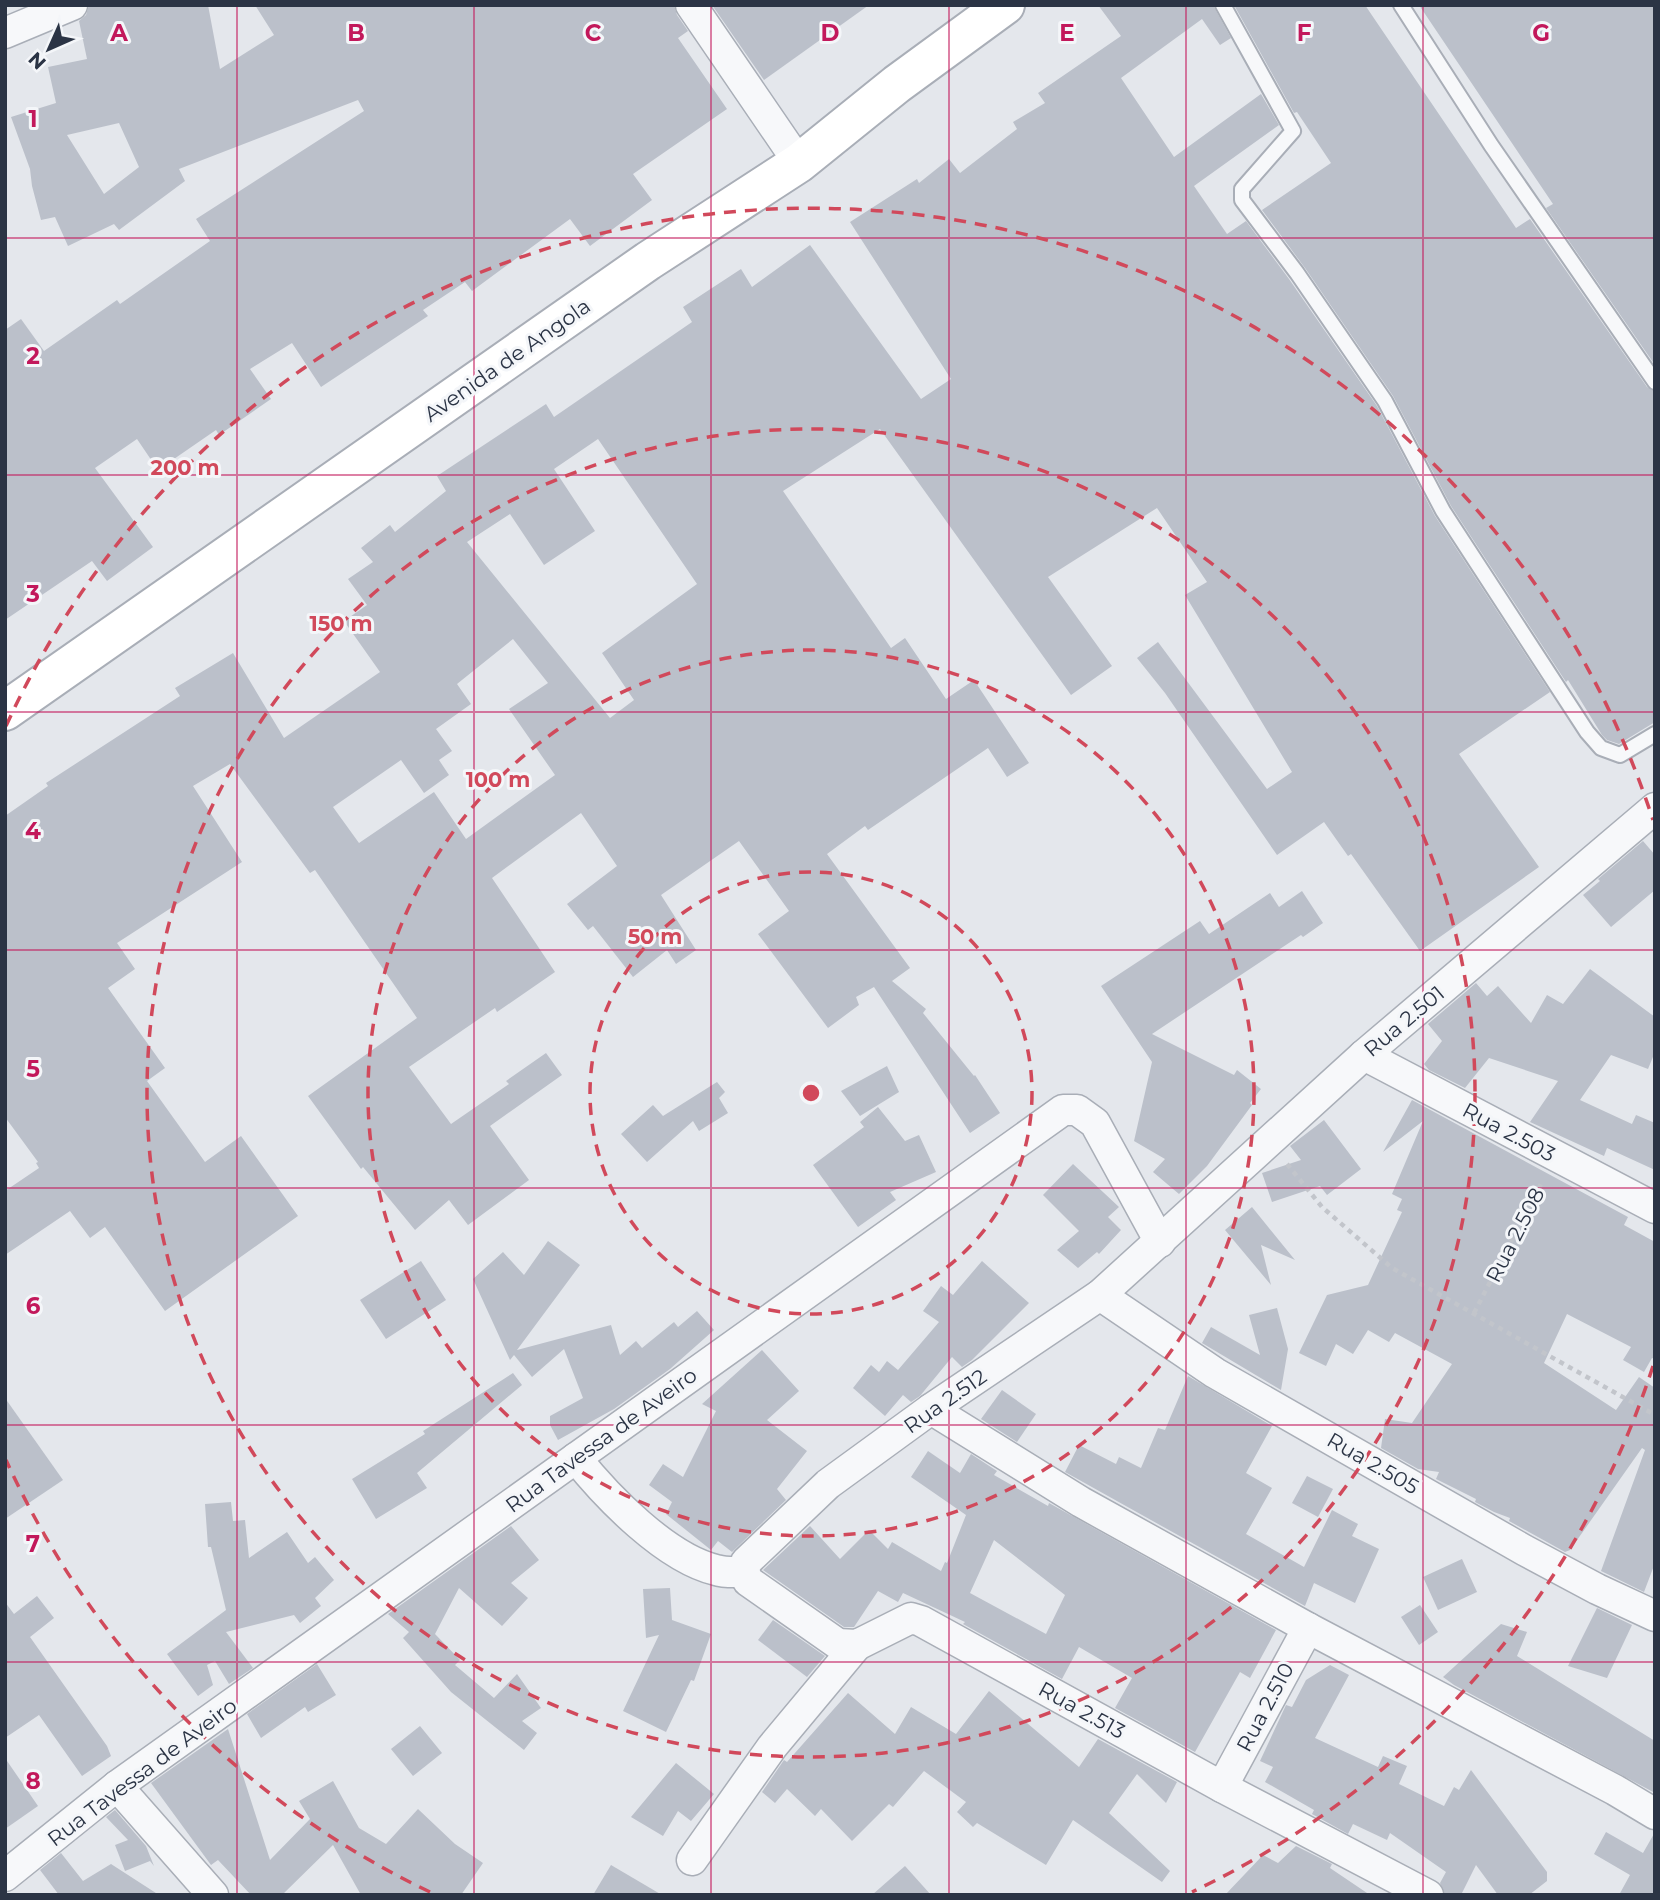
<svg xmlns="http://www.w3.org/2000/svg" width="1660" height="1900" viewBox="0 0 1660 1900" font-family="Montserrat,sans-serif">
	<rect width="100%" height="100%" fill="#e4e7ec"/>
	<g fill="#bbc0ca" fill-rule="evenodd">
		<path d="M 89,5 L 208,5 L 220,69 L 274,35 L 255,5 L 674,5 L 677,15 L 688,31 L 678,38 L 727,109 L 633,174 L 652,200 L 590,246 L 570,219 L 472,291 L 465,282 L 423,310 L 428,316 L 321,387 L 292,343 L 250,369 L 271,399 L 219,435 L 216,430 L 158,470 L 137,439 L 95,468 L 153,547 L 107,581 L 92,561 L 5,620 L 5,330 L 21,319 L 44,351 L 117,300 L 120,304 L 210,241 L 196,219 L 364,111 L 358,100 L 179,169 L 185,181 L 119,230 L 114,224 L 68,246 L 55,217 L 41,220 L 32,186 L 30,169 L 11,117 L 56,103 L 48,67 L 87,59 L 79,21 L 86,15 ZM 119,123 L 139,167 L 104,194 L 67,135 Z"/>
		<polygon points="712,5 869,5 764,80"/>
		<path d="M 1098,5 L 1213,5 L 1231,38 L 1220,45 L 1202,19 L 1121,78 L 1174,157 L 1261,94 L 1279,125 L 1194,186 L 1227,234 L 1246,221 L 1289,279 L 1377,406 L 1435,516 L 1550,692 L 1459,754 L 1539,867 L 1420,951 L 1351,854 L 1348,856 L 1324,822 L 1277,855 L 1165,693 L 1137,658 L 1158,642 L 1267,789 L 1292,772 L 1185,595 L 1207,582 L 1157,508 L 1048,577 L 1112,666 L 1071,695 L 880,429 L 783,491 L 891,648 L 905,638 L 946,699 L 974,680 L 1029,763 L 1007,777 L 988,748 L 868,830 L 865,826 L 827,854 L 910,968 L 892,981 L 926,1009 L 923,1013 L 974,1076 L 975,1075 L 1000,1113 L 970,1133 L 874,987 L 856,997 L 859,1005 L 828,1028 L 758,934 L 789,911 L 739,841 L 661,895 L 696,950 L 676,964 L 667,950 L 633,977 L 593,926 L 588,930 L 567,904 L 617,866 L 581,813 L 492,878 L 555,972 L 497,1012 L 495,1008 L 409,1067 L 451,1124 L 509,1084 L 506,1081 L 546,1053 L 562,1075 L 490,1126 L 529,1180 L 468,1225 L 449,1200 L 415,1230 L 363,1167 L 361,1169 L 308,1096 L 417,1018 L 315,870 L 310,873 L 230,764 L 193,786 L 242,862 L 117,943 L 135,969 L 108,988 L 165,1068 L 147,1081 L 205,1162 L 241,1136 L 298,1216 L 165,1311 L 105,1227 L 90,1238 L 70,1211 L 5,1255 L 5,1191 L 39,1168 L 36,1163 L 38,1162 L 5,1117 L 5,816 L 48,786 L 46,783 L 180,696 L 175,688 L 233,653 L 284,738 L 380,672 L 344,621 L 367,605 L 348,579 L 373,562 L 361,548 L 390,525 L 395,532 L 446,491 L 437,476 L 546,404 L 554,417 L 692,322 L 683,307 L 741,269 L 752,287 L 810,245 L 921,399 L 951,379 L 850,222 L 917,179 L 919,183 L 949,159 L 960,173 L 1017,129 L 1013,122 L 1045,103 L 1038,93 L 1121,36 ZM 598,439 L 697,584 L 602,653 L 634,700 L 610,718 L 467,542 L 510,514 L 544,565 L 595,531 L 554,469 ZM 513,639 L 548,683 L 509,709 L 555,775 L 466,839 L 434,792 L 359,843 L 333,807 L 401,760 L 424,793 L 449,775 L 439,760 L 452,751 L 436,729 L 471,704 L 457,684 Z"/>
		<polygon points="1234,5 1365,5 1516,228 1530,219 1647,387 1655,391 1655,722 1619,744 1607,740 1602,735 1568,680 1566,682 1451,506 1393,396 1305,268 1262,210 1331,163 1297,112 1294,113"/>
		<polygon points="1419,5 1655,5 1655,365 1546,208 1553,204"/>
		<polygon points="1643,841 1655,855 1655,890 1611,927 1583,895 1600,881 1598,879"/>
		<polygon points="1302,891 1323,923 1303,937 1301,935 1152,1034 1234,1075 1237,1070 1261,1089 1250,1103 1252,1105 1207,1166 1179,1194 1153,1172 1165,1159 1134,1141 1152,1062 1101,986 1200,921 1209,934 1270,893 1279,907"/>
		<polygon points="1590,969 1655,1017 1655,1052 1648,1069 1611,1055 1580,1100 1632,1124 1636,1115 1655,1123 1655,1170 1607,1148 1604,1156 1530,1122 1558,1081 1489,1058 1465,1088 1429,1070 1424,1064 1442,1041 1428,1024 1476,983 1487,996 1498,986 1531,1023 1547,995 1563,1004"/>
		<polygon points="887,1066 899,1092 860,1116 841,1091"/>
		<polygon points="717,1082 725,1092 719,1098 728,1113 699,1131 693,1121 647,1162 621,1134 653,1105 663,1116"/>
		<polygon points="1412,1100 1628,1217 1624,1225 1655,1242 1655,1359 1652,1358 1644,1372 1623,1360 1631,1347 1567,1314 1544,1363 1616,1410 1639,1377 1655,1388 1655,1563 1644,1592 1601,1571 1645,1450 1642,1448 1570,1550 1565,1552 1509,1521 1510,1518 1494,1512 1475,1502 1476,1499 1436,1479 1439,1472 1418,1469 1381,1448 1385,1419 1412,1423 1452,1364 1395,1333 1389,1342 1368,1330 1353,1354 1336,1344 1326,1366 1299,1353 1327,1295 1368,1285 1402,1212 1397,1210 1402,1199 1392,1194 1423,1121 1383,1152"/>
		<polygon points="878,1107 905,1141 919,1135 936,1172 890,1192 896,1200 858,1227 813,1165 864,1127 860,1122"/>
		<polygon points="1324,1120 1361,1169 1327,1195 1320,1186 1272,1202 1262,1173 1301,1160 1290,1146"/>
		<polygon points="1073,1164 1119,1207 1108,1217 1121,1230 1099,1254 1097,1252 1078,1268 1057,1250 1079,1231 1043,1195"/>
		<polygon points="1252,1207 1295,1260 1261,1245 1271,1285 1225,1230"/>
		<polygon points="548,1241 580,1265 517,1350 611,1325 620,1355 636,1341 642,1348 674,1322 678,1327 697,1311 714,1330 670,1369 614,1409 558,1440 550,1425 550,1416 583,1398 564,1349 532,1377 514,1355 510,1360 473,1279 503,1252 524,1275"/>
		<polygon points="421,1261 446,1300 386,1339 360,1300"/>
		<polygon points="982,1261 1029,1303 972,1360 962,1367 952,1357 920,1396 911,1402 903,1395 885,1416 853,1388 871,1365 879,1372 887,1361 898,1370 939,1322 923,1311 941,1286 953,1295"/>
		<polygon points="1277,1308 1288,1349 1281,1390 1202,1343 1211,1327 1260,1355 1249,1315"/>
		<polygon points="762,1350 799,1391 767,1420 807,1451 777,1489 786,1500 732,1552 718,1541 711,1550 666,1514 672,1502 649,1485 663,1464 683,1477 716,1411 702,1404"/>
		<polygon points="513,1373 522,1385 417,1473 427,1488 376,1519 352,1479 425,1434 423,1431"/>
		<polygon points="1188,1376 1272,1426 1246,1473 1272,1488 1246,1534 1304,1567 1332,1510 1358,1524 1352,1536 1379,1549 1355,1603 1314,1583 1305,1606 1065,1472 1079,1445 1116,1464 1119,1457 1141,1468 1158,1428 1165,1430"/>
		<polygon points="1002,1390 1036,1414 1017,1442 981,1419"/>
		<polygon points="5,1398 63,1480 5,1519"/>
		<path d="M 928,1451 L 960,1473 L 971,1454 L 997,1471 L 994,1475 L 1048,1506 L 1049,1503 L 1276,1630 L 1250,1678 L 1240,1672 L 1195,1752 L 1115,1708 L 1132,1678 L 1079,1647 L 1062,1679 L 963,1624 L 965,1622 L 903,1593 L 898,1602 L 878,1591 L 854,1627 L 844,1627 L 763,1570 L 810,1526 L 840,1559 L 869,1530 L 888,1549 L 892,1542 L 941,1571 L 945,1562 L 947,1563 L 966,1515 L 911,1477 ZM 994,1540 L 1065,1595 L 1046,1634 L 970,1593 Z"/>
		<polygon points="1307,1476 1333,1489 1318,1517 1292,1503"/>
		<polygon points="231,1502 233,1521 245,1520 249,1558 287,1532 308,1563 315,1557 334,1580 315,1598 321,1606 300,1623 294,1615 226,1632 253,1668 229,1684 215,1661 207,1665 213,1685 198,1696 167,1654 226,1610 211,1547 208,1547 205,1504"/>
		<polygon points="511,1526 539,1560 511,1583 528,1598 502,1626 459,1588 435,1634 460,1660 455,1665 494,1698 517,1674 541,1708 522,1721 537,1733 524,1750 451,1692 403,1638 409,1632 388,1614"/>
		<polygon points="1462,1559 1477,1592 1438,1610 1423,1577"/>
		<polygon points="670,1588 672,1620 711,1634 694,1681 691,1680 666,1732 623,1711 659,1635 646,1638 643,1589"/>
		<polygon points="37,1596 54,1618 30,1637 107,1746 111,1756 82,1776 39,1715 5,1738 5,1602 14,1614"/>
		<polygon points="1420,1605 1438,1632 1419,1645 1401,1617"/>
		<polygon points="1597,1608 1632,1625 1607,1678 1568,1666"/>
		<polygon points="773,1620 825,1656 807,1677 758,1640"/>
		<polygon points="1501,1624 1527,1632 1517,1656 1655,1741 1655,1793 1454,1685 1443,1677"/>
		<polygon points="317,1664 336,1695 308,1712 305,1707 261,1738 247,1714"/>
		<polygon points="1330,1665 1349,1675 1315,1738 1378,1767 1383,1756 1407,1766 1399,1784 1444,1806 1454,1787 1459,1790 1471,1770 1547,1872 1547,1881 1529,1895 1498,1895 1476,1865 1461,1895 1445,1895 1440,1883 1446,1872 1390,1833 1387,1840 1353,1824 1348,1834 1312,1814 1314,1810 1265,1782 1273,1767 1260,1761 1286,1705 1292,1707 1306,1680"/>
		<polygon points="989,1691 1079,1767 1098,1739 1177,1782 1166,1803 1137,1774 1109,1813 1170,1871 1162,1882 1073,1820 1046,1865 977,1823 973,1827 957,1812 966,1802 924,1771 893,1807 889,1804 852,1841 821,1809 815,1816 787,1789 775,1803 762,1792 784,1760 787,1762 848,1693 895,1734 911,1707 956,1734"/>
		<polygon points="420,1726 442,1753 413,1776 391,1749"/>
		<polygon points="228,1729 270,1860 310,1819 299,1801 333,1781 359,1828 386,1844 418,1809 455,1844 483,1863 461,1895 361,1895 333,1845 282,1895 251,1895 218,1860 211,1865 151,1783"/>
		<polygon points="5,1758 38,1806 5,1829"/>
		<polygon points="676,1763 714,1794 691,1821 678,1811 663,1836 631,1817"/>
		<polygon points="115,1810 146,1846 154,1866 150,1861 125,1871 115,1845 128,1840 106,1817"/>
		<polygon points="1606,1832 1643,1853 1655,1832 1655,1895 1619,1895 1630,1875 1594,1854"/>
		<polygon points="1296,1846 1332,1864 1330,1868 1370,1895 1225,1895 1263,1855 1278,1863"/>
		<polygon points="61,1853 83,1881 111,1864 159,1895 59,1895 40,1870"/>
		<polygon points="611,1865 662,1895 593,1895"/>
		<polygon points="905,1866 931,1895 872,1895"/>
	</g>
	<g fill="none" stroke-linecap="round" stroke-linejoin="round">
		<defs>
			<g id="lane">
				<polyline points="1223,5 1293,131 1242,189 1242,200 1297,273 1385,401 1443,511 1587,732 1601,748 1620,755 1655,734"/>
				<polyline points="1401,5 1491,145 1655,382"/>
			</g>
			<g id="street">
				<polyline points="691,5 799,163"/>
				<polyline points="5,33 72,5"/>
				<polyline points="1364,1055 1655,1208"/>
				<polyline points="1100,1295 1215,1373 1524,1550 1597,1589 1655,1616"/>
				<polyline points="931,1409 1081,1502 1308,1628 1615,1790 1655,1814"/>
				<path d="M 576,1458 C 607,1497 666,1558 716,1570 C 725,1573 735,1572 744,1572"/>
				<polyline points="744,1572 746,1562 828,1484 931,1409 1100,1295 1364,1055 1655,808"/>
				<polyline points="744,1572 748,1581 838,1644 857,1645 911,1618 921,1621 1222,1787 1428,1895"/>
				<polyline points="117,1786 213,1895"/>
				<polyline points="1222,1787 1308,1628"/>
				<polyline points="692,1860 772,1747 857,1645"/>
				<polyline points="5,1876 117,1786 1063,1110 1077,1110 1095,1123 1160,1242"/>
			</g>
			<polyline id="secondary" points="5,711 648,261 799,163 897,84 1005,5"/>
		</defs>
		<use href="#lane" stroke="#a9aeb7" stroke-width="18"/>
		<use href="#street" stroke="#a9aeb7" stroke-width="33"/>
		<use href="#secondary" stroke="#a9aeb7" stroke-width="42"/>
		<g stroke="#c2c5cb" stroke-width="4.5" stroke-dasharray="5 5" stroke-linecap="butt">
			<polyline points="1287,1164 1322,1207 1392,1268 1655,1415"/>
			<polyline points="1474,1313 1542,1182"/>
		</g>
		<use href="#lane" stroke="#f7f8fa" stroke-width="14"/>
		<use href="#street" stroke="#f7f8fa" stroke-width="30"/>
		<use href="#secondary" stroke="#fff" stroke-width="38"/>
	</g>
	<path fill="none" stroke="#c2185b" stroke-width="2" stroke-opacity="0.55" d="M 237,5 L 237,1895M 474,5 L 474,1895M 711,5 L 711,1895M 949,5 L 949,1895M 1186,5 L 1186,1895M 1423,5 L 1423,1895M 5,238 L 1655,238M 5,475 L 1655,475M 5,712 L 1655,712M 5,950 L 1655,950M 5,1188 L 1655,1188M 5,1425 L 1655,1425M 5,1662 L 1655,1662"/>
	<g fill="none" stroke="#d1495b" stroke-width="3.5" stroke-dasharray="12 9">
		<circle cx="811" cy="1093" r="221"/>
		<circle cx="811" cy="1093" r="443"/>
		<circle cx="811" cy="1093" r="664"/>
		<path d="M1653 1366A885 885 0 0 1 1192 1892M430 1892A885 885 0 0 1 6 1460M6 726A885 885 0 0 1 1653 820"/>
	</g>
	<g text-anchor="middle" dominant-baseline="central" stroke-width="6" stroke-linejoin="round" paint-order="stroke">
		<g font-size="21" fill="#2b3445" stroke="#f4f6f9">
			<text transform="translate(507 360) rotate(-35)">Avenida de Angola</text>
			<text transform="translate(1404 1021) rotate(-40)">Rua 2.501</text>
			<text transform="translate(1509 1132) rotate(28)">Rua 2.503</text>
			<text transform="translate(1515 1235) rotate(-63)">Rua 2.508</text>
			<text transform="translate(945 1401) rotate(-35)">Rua 2.512</text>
			<text transform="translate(601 1440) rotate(-36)">Rua Tavessa de Aveiro</text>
			<text transform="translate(1373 1463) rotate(30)">Rua 2.505</text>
			<text transform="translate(1265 1707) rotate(-62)">Rua 2.510</text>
			<text transform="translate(1082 1710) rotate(29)">Rua 2.513</text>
			<text transform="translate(142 1772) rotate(-37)">Rua Tavessa de Aveiro</text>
		</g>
	</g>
	<g font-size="23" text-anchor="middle" font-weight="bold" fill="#c2185b" stroke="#f4f6f9" stroke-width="6" stroke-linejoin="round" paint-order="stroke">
		<text x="119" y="41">A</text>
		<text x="356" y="41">B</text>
		<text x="593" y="41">C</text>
		<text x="830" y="41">D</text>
		<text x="1067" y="41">E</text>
		<text x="1304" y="41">F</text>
		<text x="1541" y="41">G</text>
		<text x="33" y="127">1</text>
		<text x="33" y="364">2</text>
		<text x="33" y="602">3</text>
		<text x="33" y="839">4</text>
		<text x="33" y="1077">5</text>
		<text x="33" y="1314">6</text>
		<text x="33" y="1552">7</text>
		<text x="33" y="1789">8</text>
	</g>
	<circle cx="811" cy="1093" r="10" fill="#d1495b" stroke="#f4f6f9" stroke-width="3.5"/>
	<g font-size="21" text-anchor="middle" font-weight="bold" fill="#d1495b" stroke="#f4f6f9" stroke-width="6" stroke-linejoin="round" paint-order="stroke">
		<text x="185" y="475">200 m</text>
		<text x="341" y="631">150 m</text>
		<text x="498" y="787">100 m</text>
		<text x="655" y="944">50 m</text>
	</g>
	<rect width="1660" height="1900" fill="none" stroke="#2b3445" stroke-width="14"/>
	<g transform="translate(49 49) rotate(225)" stroke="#f4f6f9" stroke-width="5" paint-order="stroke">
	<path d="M0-5L12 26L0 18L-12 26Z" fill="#2b3445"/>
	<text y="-10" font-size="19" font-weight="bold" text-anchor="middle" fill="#2b3445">N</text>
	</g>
</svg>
